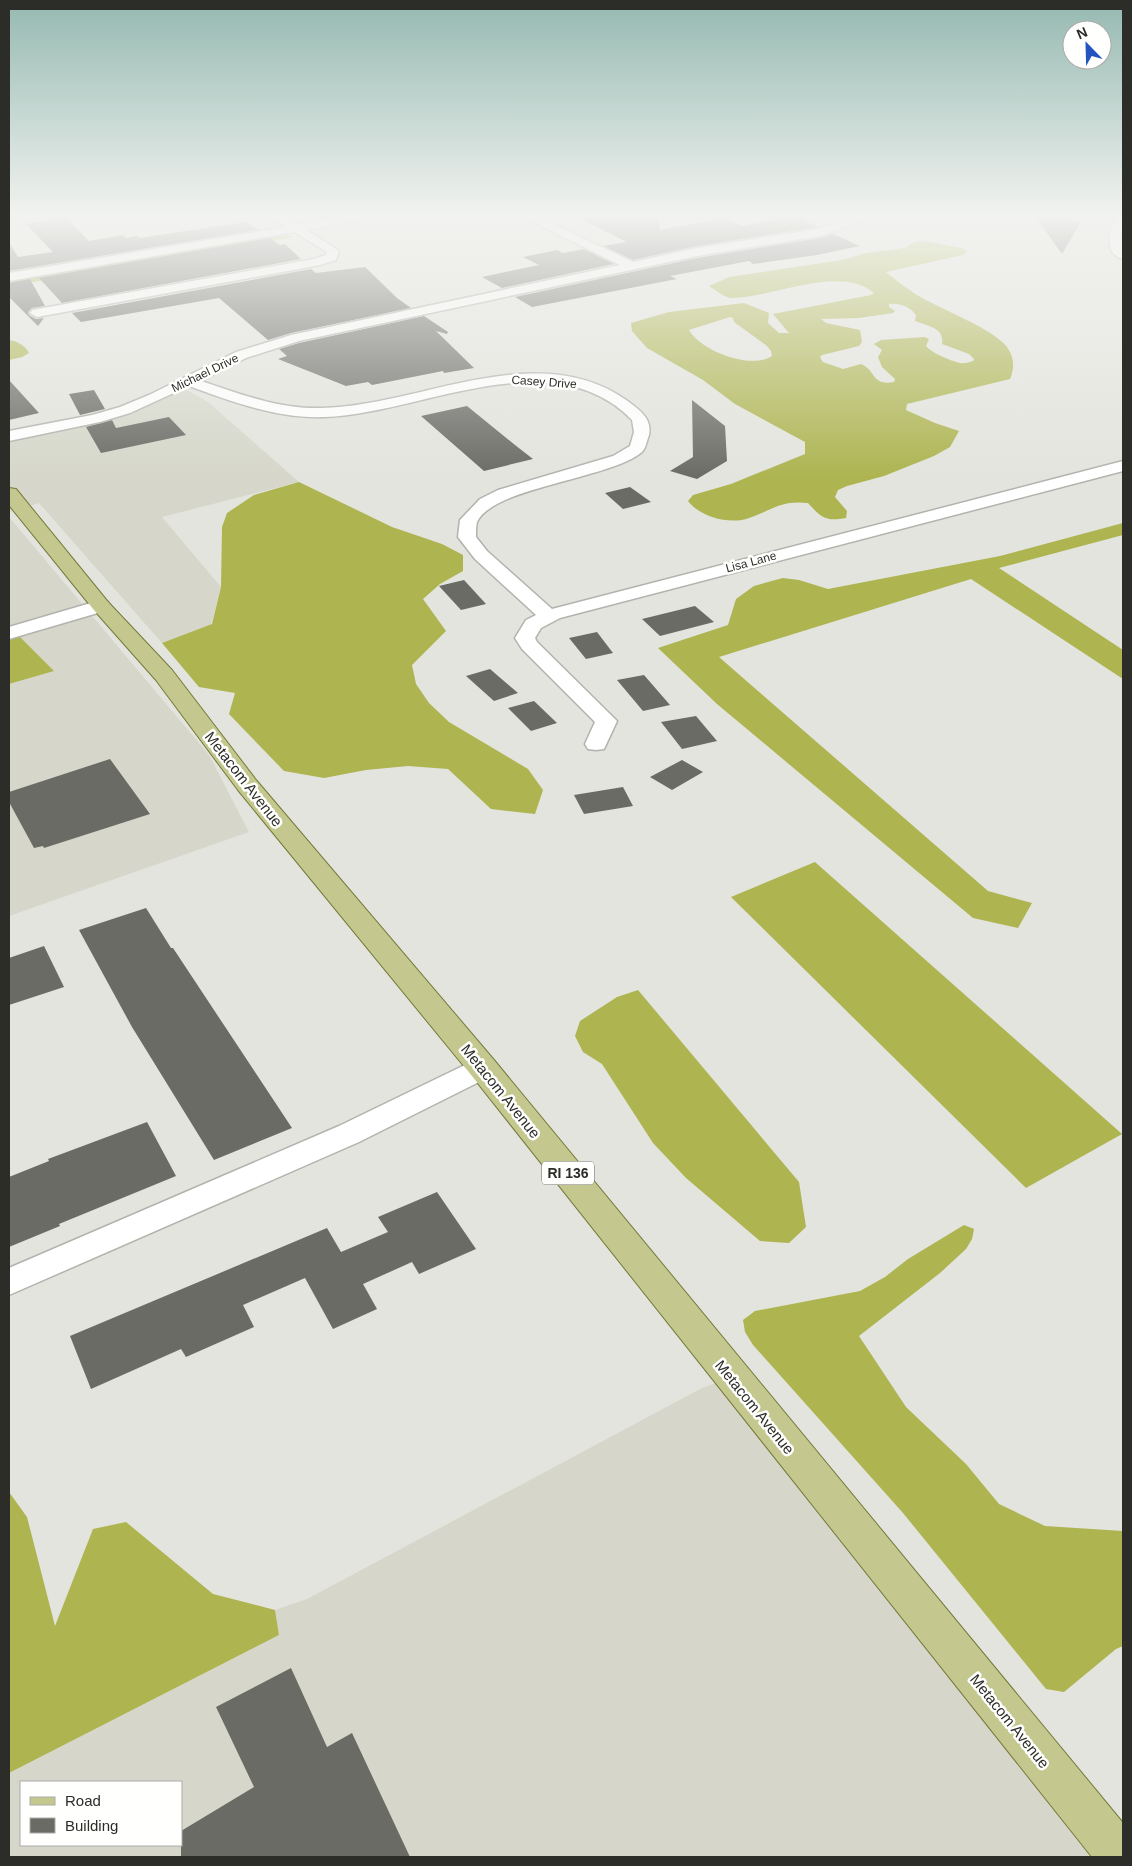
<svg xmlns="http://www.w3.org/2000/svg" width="1132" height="1866" viewBox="0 0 1132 1866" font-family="Helvetica,sans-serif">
	<rect width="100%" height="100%" fill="#e3e4dd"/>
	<g fill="#d6d7ca" fill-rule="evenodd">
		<polygon points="183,388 208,402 299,482 162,517 221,587 211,625 162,643 39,503 9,512 9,442 71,428"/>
		<polygon points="9,517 209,755 249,832 9,916 9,684 53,671 18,636 9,638"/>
		<path d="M 719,1382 L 927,1629 L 1112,1857 L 9,1857 L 9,1773 L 279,1635 L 275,1610 L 307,1599 L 702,1388 ZM 21,1782 L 181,1782 L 181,1845 L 21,1845 Z"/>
	</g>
	<g fill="#adb450" fill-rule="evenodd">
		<polygon points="286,235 294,237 149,263 9,286 9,279"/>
		<path d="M 925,241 L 961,248 L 967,251 L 963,255 L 886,272 C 896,280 906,288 917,295 C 938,308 994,329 1007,347 C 1014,357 1015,367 1010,379 L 907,404 L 906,410 L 935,423 L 959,431 L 950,447 L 934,456 L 884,476 L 847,486 L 838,490 L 835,497 L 847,511 L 846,518 C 825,522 821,517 808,503 C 780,500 773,510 749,518 C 730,525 700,517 688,501 L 693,495 L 731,484 L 805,454 L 805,442 L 735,404 L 703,380 L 647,348 L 632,331 L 631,323 L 669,312 L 744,303 L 769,313 L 768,323 L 779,333 L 789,333 L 773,314 L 871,295 L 874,293 C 841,264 771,298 732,298 C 725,298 715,290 709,286 L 729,277 L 842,260 L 866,253 L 904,248 L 915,242 ZM 889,304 C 900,303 909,306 916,315 L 915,321 C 928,326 945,328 942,344 L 969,354 L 974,359 L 973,361 C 969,362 965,364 960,363 C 951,361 932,353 926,346 L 929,339 L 925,337 L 881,340 L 874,344 L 882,350 L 878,357 L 882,367 L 895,379 L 894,382 C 871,386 877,371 861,364 L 843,369 L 823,362 L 820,357 L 822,355 L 859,346 L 862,342 L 860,330 L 826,323 L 821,319 L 859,318 L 893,313 L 895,311 L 889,307 ZM 730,317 L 733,318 L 734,322 L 767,346 L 771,351 L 772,356 C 751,370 701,351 689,330 Z"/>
		<path d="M 9,340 C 17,341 25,345 29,353 L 22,357 L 9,360 Z"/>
		<polygon points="299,482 392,527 442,544 463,555 463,571 440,584 423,599 446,631 412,665 416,684 429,703 449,722 528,769 543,790 535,814 491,809 448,769 408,766 366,770 324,778 284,771 229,714 235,693 199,687 162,643 212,624 221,587 222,527 227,513 254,495"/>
		<polygon points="1123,523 1123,535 999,568 1123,650 1123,679 971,579 719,657 988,891 1032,903 1018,928 973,918 717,704 658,648 728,625 736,599 754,586 768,582 783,578 799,580 828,589 1000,556"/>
		<polygon points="18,635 54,671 9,684 9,638"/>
		<polygon points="815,862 1122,1134 1026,1188 731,897"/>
		<polygon points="638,990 799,1182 806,1227 789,1243 760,1241 686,1178 653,1143 602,1064 583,1052 575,1036 580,1021 617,997"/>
		<polygon points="964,1225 974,1229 972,1239 966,1249 940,1273 859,1336 906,1407 966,1464 999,1504 1045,1526 1123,1531 1123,1646 1116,1649 1064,1692 1046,1689 903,1513 753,1345 745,1332 743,1320 755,1311 860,1291 885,1277 908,1259"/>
		<polygon points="9,1492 27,1517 55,1626 93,1529 126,1522 213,1594 275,1610 279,1635 9,1773"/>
	</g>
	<g fill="#6a6b65">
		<polygon points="575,216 658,216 660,230 725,218 742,226 795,216 818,227 697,246 633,260 603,246 627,242"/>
		<polygon points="1035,216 1057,216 1080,223 1062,254"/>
		<polygon points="66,218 89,241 123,235 126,238 138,236 139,238 247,222 258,230 9,271 9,242 18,257 53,252 26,224"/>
		<polygon points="833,234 860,246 817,255 753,264 749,261 670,276 677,279 532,307 515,297 697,258 820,238"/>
		<polygon points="270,238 280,245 285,244 301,259 62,303 39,278"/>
		<polygon points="584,249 614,264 502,288 482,277 539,265 523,257 557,250 563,253"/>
		<polygon points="365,267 397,298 411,308 291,333 268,340 219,298 81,322 72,313 311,269 316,273"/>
		<polygon points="30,279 45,306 32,308 28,312 29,315 36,319 44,318 38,326 9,297 9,283"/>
		<polygon points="424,316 448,332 447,334 436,331 474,368 444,373 443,371 372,385 368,382 346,386 278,359 287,356 279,349 299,343"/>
		<polygon points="9,380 39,413 9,420"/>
		<polygon points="94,390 105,409 80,415 69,394"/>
		<polygon points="692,400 725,426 727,461 697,479 670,471 693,457"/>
		<polygon points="467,406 515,445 533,459 484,471 421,416"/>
		<polygon points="169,417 186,435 101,453 86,427 112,420 116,428"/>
		<polygon points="630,487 651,502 623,509 605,493"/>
		<polygon points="464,580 486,604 461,610 439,586"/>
		<polygon points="695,606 714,622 660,636 642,619"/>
		<polygon points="597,632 613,653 586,659 569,638"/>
		<polygon points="490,669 518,693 494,701 466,676"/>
		<polygon points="644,675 670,705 643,711 617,680"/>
		<polygon points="534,701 557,723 531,731 508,708"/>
		<polygon points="696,716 717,741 682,749 661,722"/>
		<polygon points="110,759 150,814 44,848 43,846 34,848 9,802 9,792"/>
		<polygon points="682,760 703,772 672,790 650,777"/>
		<polygon points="623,787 633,806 584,814 574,795"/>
		<polygon points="146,908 171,948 173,948 292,1128 214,1160 132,1027 79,930"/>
		<polygon points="44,946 64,987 9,1005 9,958"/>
		<polygon points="147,1122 176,1176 59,1224 60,1226 9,1247 9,1177 49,1161 48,1159"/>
		<polygon points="437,1192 476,1249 419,1274 412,1262 363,1284 377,1309 333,1329 305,1278 243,1305 254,1327 186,1357 181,1349 91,1389 70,1336 327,1228 341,1252 388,1232 378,1217"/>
		<polygon points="291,1668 327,1747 352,1733 410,1857 181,1857 181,1831 254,1787 216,1707"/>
	</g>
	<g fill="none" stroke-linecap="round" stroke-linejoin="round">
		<defs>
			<g id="minor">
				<polygon points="272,216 286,216 298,224 339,216 365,216 360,219 307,230 339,251 336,260 320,265 37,317 30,313 32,310 314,259 326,255 327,252 294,232 9,281 9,273 286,227"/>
				<path d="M 521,216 L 536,216 L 633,262 L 697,248 L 818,229 L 858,216 L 877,216 L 820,236 L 697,256 L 299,341 L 246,358 L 201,381 C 240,394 279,409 321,408 C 419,407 538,335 629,402 C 641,411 652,419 649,435 C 647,440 646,448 642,452 C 610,479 493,487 477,522 C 476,526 476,532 476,537 L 487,551 L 552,609 L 1123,461 L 1123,471 L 560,618 L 541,628 L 535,638 L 537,642 L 617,721 L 604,749 L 596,750 L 588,749 L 585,744 L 595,722 L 522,649 L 515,638 L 526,620 L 536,615 L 475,559 L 458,537 L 460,520 L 480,499 L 498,490 L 613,456 L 630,446 L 634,432 L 632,420 C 552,338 420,414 325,417 C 278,419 233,402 189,386 L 130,413 L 100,422 L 9,441 L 9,431 L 92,415 L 120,407 L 149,395 L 236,352 L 291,335 L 620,265 Z"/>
				<path d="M 1123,216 L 1121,237 L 1123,246 L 1123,259 C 1103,254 1109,229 1117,217 Z"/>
				<polygon points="101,600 108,602 110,606 108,610 9,639 9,627"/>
				<polygon points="483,1058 493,1061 497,1068 493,1075 359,1142 9,1295 9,1268 339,1126 473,1061"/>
			</g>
			<polygon id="major" points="9,488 16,489 108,602 172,670 256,780 494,1060 1123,1823 1123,1857 1092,1857 472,1076 238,790 156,680 94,610 9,505"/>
		</defs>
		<use href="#minor" stroke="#b2b3ad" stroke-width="3"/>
		<use href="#major" stroke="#75793a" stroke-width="2"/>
		<use href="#minor" fill="#fff" fill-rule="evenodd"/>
		<use href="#major" fill="#c4c88e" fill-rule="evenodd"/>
	</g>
	<linearGradient id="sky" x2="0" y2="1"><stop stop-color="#95b9b1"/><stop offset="0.45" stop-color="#f2f3f0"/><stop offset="1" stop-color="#f2f3f0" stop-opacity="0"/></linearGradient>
	<rect width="1132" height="478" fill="url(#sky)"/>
	<g text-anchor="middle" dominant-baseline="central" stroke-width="5" stroke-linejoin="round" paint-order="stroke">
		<g font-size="12" fill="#2c2c29" stroke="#fffffe">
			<text transform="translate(205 373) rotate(-26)">Michael Drive</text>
			<text transform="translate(544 382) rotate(4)">Casey Drive</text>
			<text transform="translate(751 562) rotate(-15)">Lisa Lane</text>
		</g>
		<rect fill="#fffffe" stroke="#6b6b69" stroke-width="1" x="542" y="1161.5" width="52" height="23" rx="4"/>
		<g font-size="14" font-weight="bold" fill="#2c2c29">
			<text x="568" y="1173">RI 136</text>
		</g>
		<g font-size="15" fill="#2c2c29" stroke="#fffffe">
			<text transform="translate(244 779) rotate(52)">Metacom Avenue</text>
			<text transform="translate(501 1091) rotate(51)">Metacom Avenue</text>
			<text transform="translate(755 1407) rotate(51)">Metacom Avenue</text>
			<text transform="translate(1010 1721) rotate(51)">Metacom Avenue</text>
		</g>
	</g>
	<rect width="1132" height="1866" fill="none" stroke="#2c2c29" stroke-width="20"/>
	<rect x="20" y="1781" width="162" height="65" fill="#fffffe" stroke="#ababa9"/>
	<rect x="30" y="1797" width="25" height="8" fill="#c4c88e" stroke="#ababa9"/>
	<text x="65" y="1806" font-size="15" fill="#2c2c29">Road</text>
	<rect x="30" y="1818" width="25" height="15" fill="#6a6b65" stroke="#ababa9"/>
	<text x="65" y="1831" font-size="15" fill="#2c2c29">Building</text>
	<g transform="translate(1087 45) rotate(337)"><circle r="24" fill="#fffffe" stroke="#ababa9"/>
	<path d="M0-4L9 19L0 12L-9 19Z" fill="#2253c1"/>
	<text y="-8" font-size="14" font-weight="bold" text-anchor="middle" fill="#2c2c29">N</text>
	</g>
</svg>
